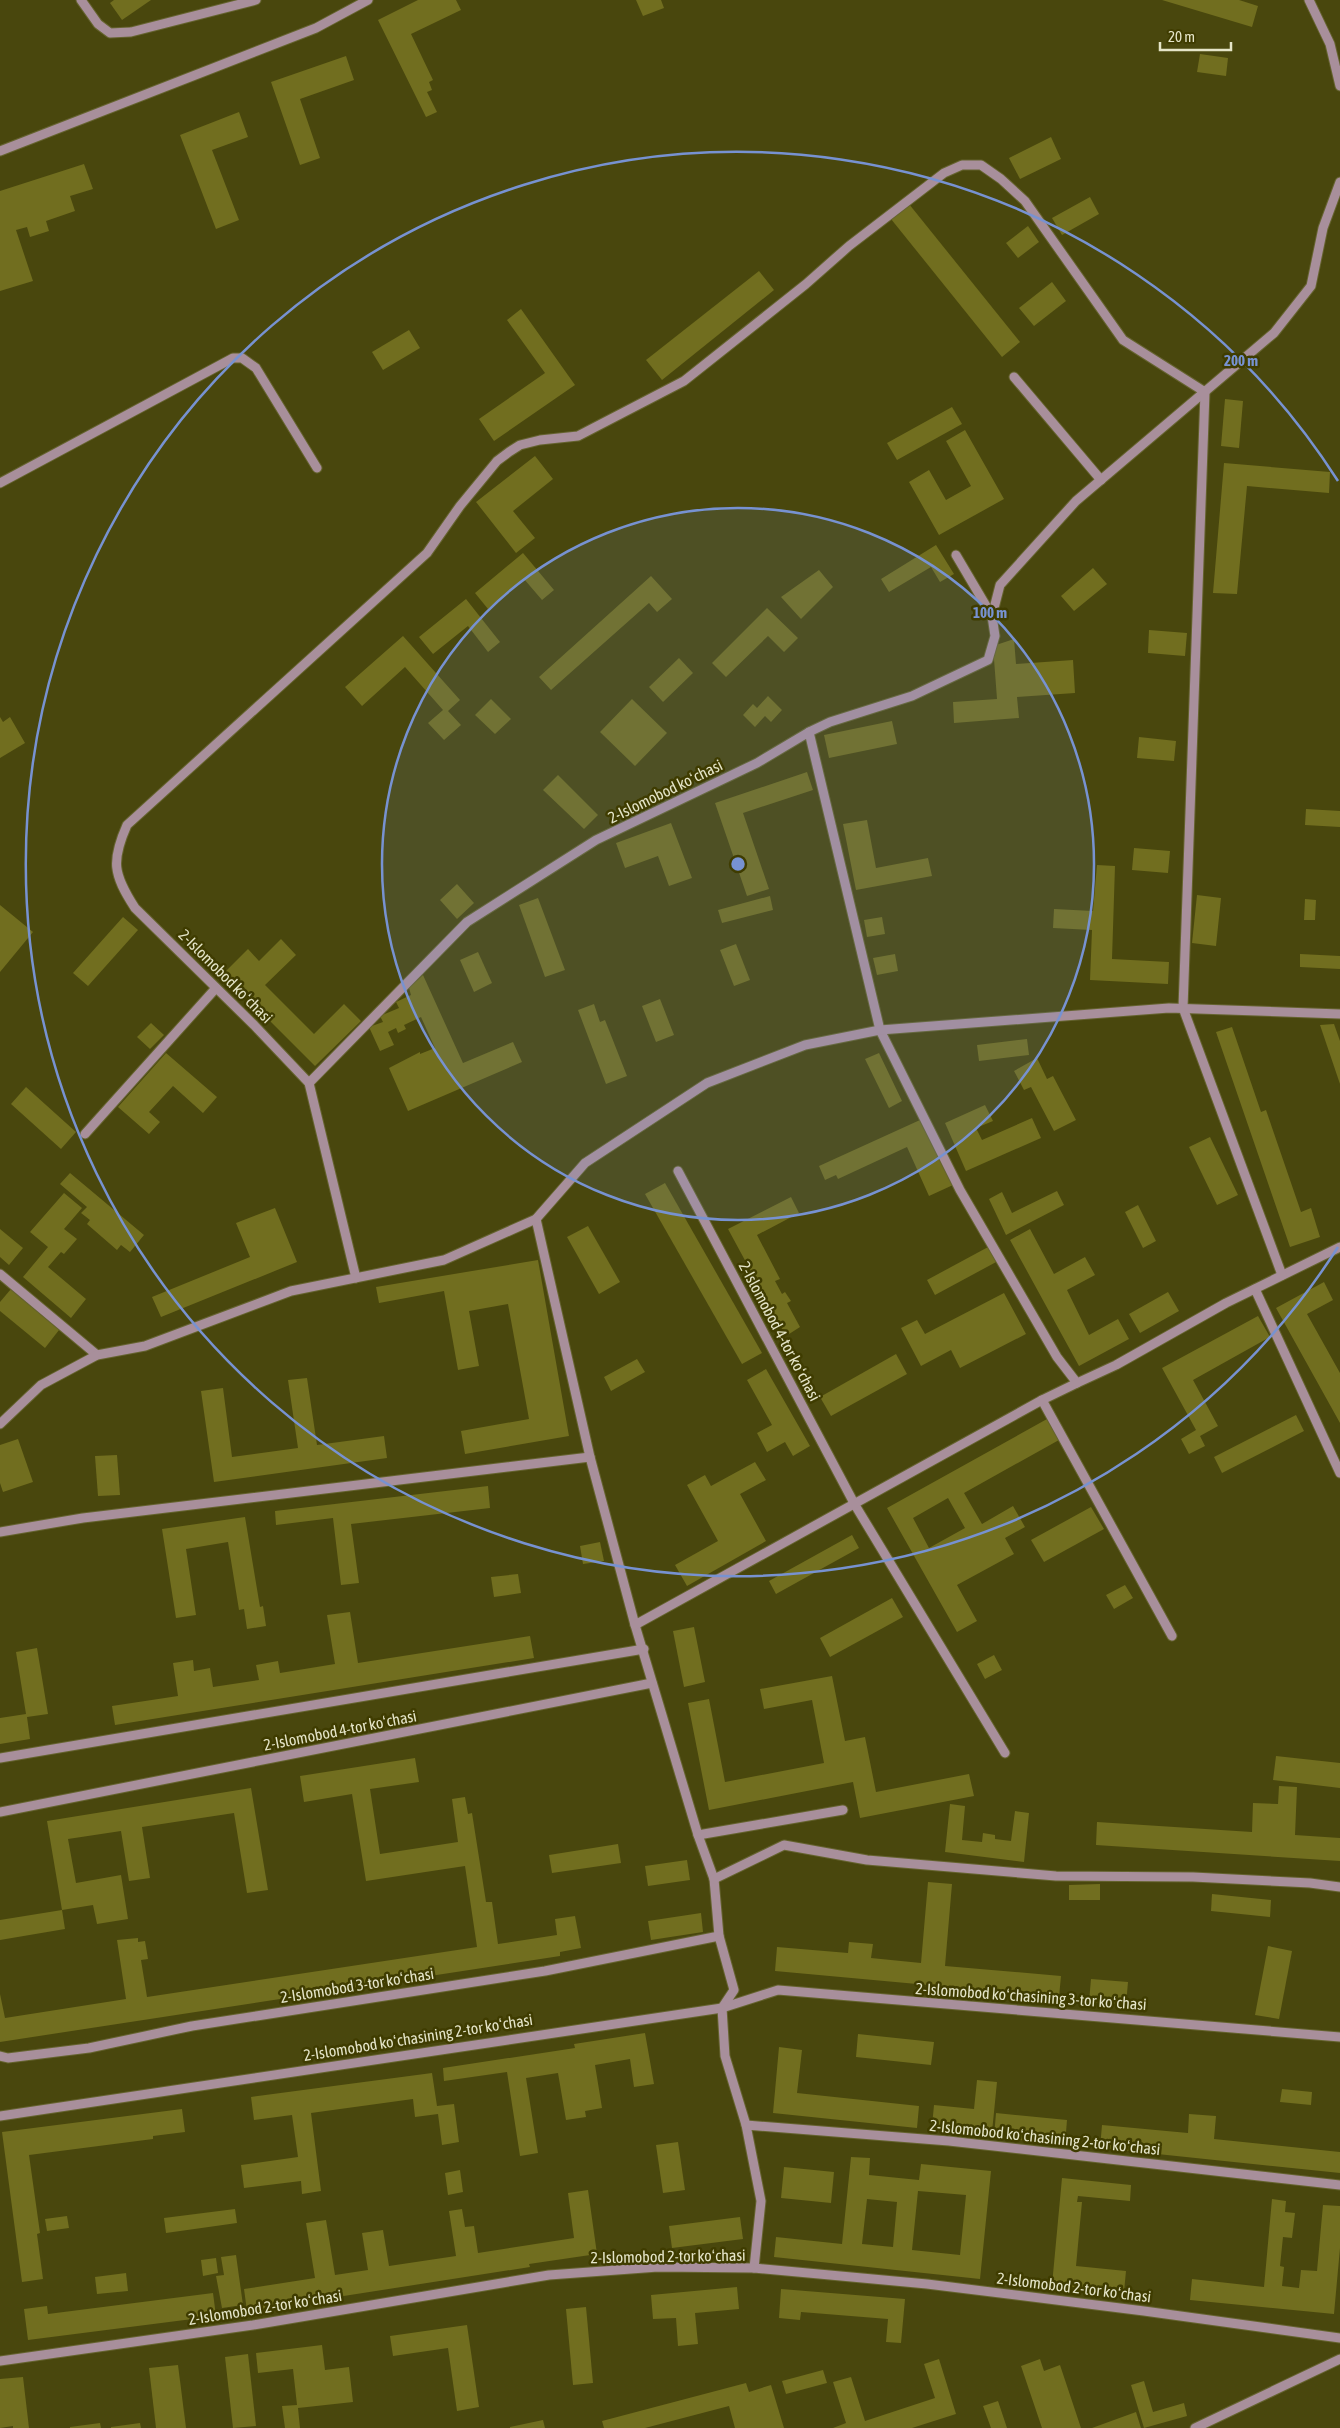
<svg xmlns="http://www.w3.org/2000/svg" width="1340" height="2428" viewBox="0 0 1340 2428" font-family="'Asap Condensed',sans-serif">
	<rect width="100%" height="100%" fill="#49470d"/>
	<g fill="#716e1f" fill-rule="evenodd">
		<polygon points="114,0 151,0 122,20 110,3"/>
		<polygon points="418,0 456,0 461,10 411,34 433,80 429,82 432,90 427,92 437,112 426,117 378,20"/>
		<polygon points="636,0 661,0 664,8 643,16"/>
		<polygon points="1162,0 1239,0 1258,6 1252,27"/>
		<polygon points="1200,54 1228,58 1226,76 1197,72"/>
		<polygon points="346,56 354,80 300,99 320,158 300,165 271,82"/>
		<polygon points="239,112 248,137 212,150 239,220 216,229 180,135"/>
		<polygon points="1051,137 1061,159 1020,179 1009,158"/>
		<polygon points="84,164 93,189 70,196 75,211 46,221 49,231 30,237 27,227 16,230 33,281 0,291 0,191"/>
		<polygon points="1090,197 1099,214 1062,235 1052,218"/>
		<polygon points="909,204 1020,342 1002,357 891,219"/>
		<polygon points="1028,226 1039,242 1018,258 1006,243"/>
		<polygon points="759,271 774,290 662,380 646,360"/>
		<polygon points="1052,282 1066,301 1034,326 1019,308"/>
		<polygon points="521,309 575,385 494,441 479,419 545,373 507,320"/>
		<polygon points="409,330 420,348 383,370 372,352"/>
		<polygon points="1225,399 1243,401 1239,448 1221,446"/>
		<polygon points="952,407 962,424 897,460 887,443"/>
		<polygon points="965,430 1004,499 939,535 909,482 929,470 946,500 971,486 946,441"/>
		<polygon points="535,456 553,479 513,511 535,538 516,553 476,502"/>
		<polygon points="1224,463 1330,472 1329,493 1247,486 1237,594 1213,593"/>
		<polygon points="936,545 954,574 940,582 931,567 889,592 881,579"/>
		<polygon points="523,553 554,590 542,600 524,579 488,609 475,593"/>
		<polygon points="1093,568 1107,584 1074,611 1061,596"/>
		<polygon points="819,570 833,587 801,619 781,597"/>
		<polygon points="651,576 672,599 657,612 649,603 551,690 539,677"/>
		<polygon points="466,599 500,642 488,652 468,626 433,654 419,637"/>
		<polygon points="767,608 798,638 784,652 768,636 726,677 712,663"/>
		<polygon points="1149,630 1187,633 1185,656 1148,653"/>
		<polygon points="403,636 460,700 448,711 461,725 444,740 428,723 443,710 405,667 362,706 345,687"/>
		<polygon points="1014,639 1016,664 1073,660 1075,693 1017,697 1019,718 954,723 953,702 997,699 993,646"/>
		<polygon points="679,658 693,673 663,702 649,687"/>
		<polygon points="768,696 782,710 771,722 765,716 755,727 743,715 753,704 757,708"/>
		<polygon points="491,699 511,719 495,734 475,715"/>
		<polygon points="632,699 667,733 635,766 600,732"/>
		<polygon points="0,717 3,722 10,717 25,743 0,758"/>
		<polygon points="892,721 897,744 829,758 824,735"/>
		<polygon points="1139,737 1176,741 1174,761 1137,758"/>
		<polygon points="807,772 813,790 743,813 769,889 747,896 715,803"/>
		<polygon points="558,775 598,815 584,829 543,790"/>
		<polygon points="1306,809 1340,811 1340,827 1305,825"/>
		<polygon points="867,820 876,868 928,858 932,876 856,890 843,824"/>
		<polygon points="671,823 692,878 669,886 658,856 625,868 616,843"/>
		<polygon points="1134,848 1170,851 1168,873 1132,870"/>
		<polygon points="1097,865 1115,866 1112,959 1169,962 1168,984 1090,980 1092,930 1053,928 1054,909 1093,911"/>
		<polygon points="457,884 474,903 457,919 440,900"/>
		<polygon points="1197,895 1221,898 1216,946 1192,943"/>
		<polygon points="770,896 773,910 722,923 718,910"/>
		<polygon points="538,898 565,970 545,977 519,905"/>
		<polygon points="1305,899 1316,900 1315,920 1304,920"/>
		<polygon points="0,905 33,932 0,972"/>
		<polygon points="123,917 138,930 88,986 73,973"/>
		<polygon points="882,917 885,934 867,937 864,920"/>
		<polygon points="281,939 296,955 265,985 314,1034 344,1004 361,1021 315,1066 223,974 248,949 259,961"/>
		<polygon points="736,944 750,980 734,986 720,950"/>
		<polygon points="478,952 492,983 474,992 460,960"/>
		<polygon points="895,954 898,971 877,975 873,958"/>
		<polygon points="1300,954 1340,956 1340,969 1300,967"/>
		<polygon points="423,975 463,1063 513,1042 522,1062 408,1111 389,1068 420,1052 420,1054 435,1048 421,1017 404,1025 406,1029 398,1033 396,1028 388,1032 394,1045 380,1051 369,1027 383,1022 380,1016 399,1008 396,1002 411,995 409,988"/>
		<polygon points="660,999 674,1035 656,1042 642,1006"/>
		<polygon points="594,1004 600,1022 605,1020 627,1076 606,1084 578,1010"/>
		<polygon points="151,1023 164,1035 150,1049 137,1037"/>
		<polygon points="1334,1024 1340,1041 1340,1084 1320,1025"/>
		<polygon points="1232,1027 1261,1112 1266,1110 1301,1212 1311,1208 1320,1237 1290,1247 1216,1032"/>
		<polygon points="1027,1039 1029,1055 979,1061 977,1045"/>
		<polygon points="166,1053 217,1097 203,1113 173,1086 149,1112 160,1122 149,1134 118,1107"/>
		<polygon points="879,1053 902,1101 889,1108 865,1059"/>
		<polygon points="1037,1058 1047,1079 1053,1076 1076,1120 1054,1131 1031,1087 1024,1090 1014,1071"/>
		<polygon points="26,1087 76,1132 61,1149 11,1104"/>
		<polygon points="985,1105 993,1121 976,1128 982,1140 1032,1118 1041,1138 966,1171 945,1123"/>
		<polygon points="920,1120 953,1185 929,1196 907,1147 838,1179 836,1175 825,1180 819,1166"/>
		<polygon points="1210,1137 1238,1195 1217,1205 1189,1147"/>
		<polygon points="70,1173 144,1235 130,1252 121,1245 117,1250 87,1224 90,1220 81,1213 87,1207 60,1184"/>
		<polygon points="665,1183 762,1353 742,1364 645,1194"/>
		<polygon points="1057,1191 1064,1205 1006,1235 989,1199 1002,1192 1012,1213"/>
		<polygon points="64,1193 82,1208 64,1229 77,1239 64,1254 61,1252 48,1267 86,1299 71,1318 23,1277 48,1247 30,1232"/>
		<polygon points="791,1197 799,1213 757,1235 780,1279 775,1281 782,1294 785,1292 791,1301 787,1303 800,1327 786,1336 728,1229"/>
		<polygon points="1138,1205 1156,1241 1143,1248 1125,1212"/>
		<polygon points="275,1208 297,1262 161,1317 152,1297 250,1257 236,1223"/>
		<polygon points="588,1226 620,1282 599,1294 567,1237"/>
		<polygon points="0,1229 23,1248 9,1265 0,1257"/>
		<polygon points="1030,1229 1054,1274 1085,1257 1095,1275 1067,1290 1089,1335 1118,1319 1129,1339 1079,1366 1010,1240"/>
		<polygon points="990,1246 998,1261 935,1295 927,1280"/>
		<polygon points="538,1260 569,1436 465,1454 461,1431 529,1419 508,1304 469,1311 479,1366 458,1370 444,1291 379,1303 376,1287"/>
		<polygon points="1324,1282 1333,1300 1307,1314 1340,1373 1340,1423 1276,1308"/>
		<polygon points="11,1289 59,1330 45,1348 0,1311 0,1302"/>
		<polygon points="1168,1292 1179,1311 1140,1333 1129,1314"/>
		<polygon points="1004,1293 1026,1334 960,1368 951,1350 921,1366 901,1328 917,1320 925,1334"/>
		<polygon points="1258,1316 1270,1337 1193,1380 1218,1426 1200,1436 1205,1446 1189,1454 1181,1439 1196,1430 1162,1368"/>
		<polygon points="896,1354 907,1374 831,1416 820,1397"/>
		<polygon points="637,1359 645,1372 611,1391 604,1377"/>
		<polygon points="766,1369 810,1446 793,1456 785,1442 767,1452 757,1433 772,1425 747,1380"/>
		<polygon points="307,1378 317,1445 384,1436 387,1458 214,1482 201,1391 223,1388 232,1457 298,1448 288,1380"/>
		<polygon points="1296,1415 1304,1431 1222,1473 1214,1457"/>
		<path d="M 1047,1419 L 1059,1440 L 964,1493 L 982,1524 L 1013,1506 L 1025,1527 L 1005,1538 L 1014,1554 L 957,1585 L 977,1621 L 957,1632 L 887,1508 ZM 948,1498 L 965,1528 L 929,1548 L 913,1518 Z"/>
		<polygon points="18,1439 33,1482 3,1492 0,1483 0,1445"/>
		<polygon points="117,1455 120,1495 98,1496 95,1456"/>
		<polygon points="755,1462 766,1480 740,1494 766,1541 687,1586 675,1565 718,1541 687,1485 705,1475 711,1486"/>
		<polygon points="488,1486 490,1508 351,1524 359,1583 341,1585 333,1518 276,1525 275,1511"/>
		<polygon points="1091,1507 1104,1529 1044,1562 1031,1540"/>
		<polygon points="245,1517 260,1607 263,1606 266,1626 247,1629 244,1609 239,1610 228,1542 186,1549 196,1615 176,1618 162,1529"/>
		<polygon points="852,1535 859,1548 776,1594 769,1581"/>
		<polygon points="600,1542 604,1561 583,1564 580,1546"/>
		<polygon points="518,1574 521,1593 494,1597 491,1577"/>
		<polygon points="1125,1585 1133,1598 1114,1609 1106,1595"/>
		<polygon points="892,1598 903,1617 830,1657 820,1638"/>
		<polygon points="350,1612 358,1663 530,1636 534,1658 115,1725 112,1706 178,1696 173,1663 193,1660 194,1671 210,1668 213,1687 259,1680 256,1665 278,1661 280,1673 335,1664 327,1615"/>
		<polygon points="694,1627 705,1682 684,1687 673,1631"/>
		<polygon points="37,1648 48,1714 27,1717 30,1739 0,1744 0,1718 26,1714 16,1652"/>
		<polygon points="994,1655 1002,1670 985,1679 977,1664"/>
		<polygon points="832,1676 845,1741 865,1737 876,1792 969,1774 974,1796 860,1818 853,1782 709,1810 688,1703 709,1699 725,1782 824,1763 812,1700 764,1709 760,1689"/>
		<polygon points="1276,1756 1340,1763 1340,1788 1273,1780"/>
		<polygon points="415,1758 419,1782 370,1789 380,1854 458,1842 452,1799 465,1797 468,1814 472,1813 486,1902 492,1902 498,1944 557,1935 555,1919 575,1916 581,1948 560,1952 560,1956 0,2042 0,1994 5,2018 126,1999 117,1940 138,1938 138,1942 145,1941 148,1959 141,1960 147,1997 477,1947 465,1866 366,1881 352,1794 304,1802 300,1776"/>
		<polygon points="1279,1786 1297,1787 1295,1835 1340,1838 1340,1861 1096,1845 1097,1822 1252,1832 1253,1803 1278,1804"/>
		<polygon points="251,1788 268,1890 247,1893 234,1813 142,1827 150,1878 129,1881 121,1831 68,1839 76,1883 121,1875 128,1919 97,1924 93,1905 62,1910 47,1821"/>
		<polygon points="950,1804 965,1806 962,1840 982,1842 983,1833 995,1835 995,1839 1011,1841 1015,1811 1029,1813 1024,1862 945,1852"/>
		<polygon points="618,1844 621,1863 552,1873 549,1855"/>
		<polygon points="687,1860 690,1880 648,1886 645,1866"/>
		<polygon points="928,1882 952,1884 945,1966 1061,1976 1059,1997 775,1971 777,1947 848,1953 849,1942 873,1944 871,1958 921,1963"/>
		<polygon points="1100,1884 1100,1900 1069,1900 1069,1885"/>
		<polygon points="1212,1894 1271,1900 1270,1917 1211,1911"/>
		<polygon points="62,1910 65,1929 0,1940 0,1920"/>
		<polygon points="701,1913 703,1932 651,1940 648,1921"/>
		<polygon points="1268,1946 1292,1951 1279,2019 1255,2015"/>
		<polygon points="1091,1979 1128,1982 1126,2005 1089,2002"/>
		<polygon points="645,2033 654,2084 634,2087 630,2059 595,2065 602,2108 585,2111 586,2117 566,2120 558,2073 526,2078 538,2153 520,2156 507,2072 444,2081 443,2068 575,2048 574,2044"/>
		<polygon points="858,2034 934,2042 931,2065 856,2057"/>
		<polygon points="779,2047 802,2050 797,2093 919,2106 917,2128 773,2113"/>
		<polygon points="432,2073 437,2106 454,2104 459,2142 442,2145 438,2114 415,2117 413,2099 311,2113 321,2191 302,2194 301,2181 244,2188 241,2165 298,2157 292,2115 254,2120 251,2097"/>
		<polygon points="977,2080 997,2082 992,2132 932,2126 934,2105 974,2109"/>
		<polygon points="1282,2089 1312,2092 1311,2105 1280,2102"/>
		<polygon points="182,2109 185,2132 153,2136 153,2139 29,2155 40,2233 37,2234 43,2279 22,2282 2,2132"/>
		<polygon points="996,2113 1067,2120 1065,2145 994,2137"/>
		<polygon points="1189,2114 1216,2116 1214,2139 1340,2152 1340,2173 1100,2148 1102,2125 1188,2133"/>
		<polygon points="678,2142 685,2190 663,2193 656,2145"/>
		<path d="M 851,2157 L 870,2158 L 869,2175 L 919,2180 L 921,2164 L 991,2171 L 980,2279 L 774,2257 L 776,2237 L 842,2244 ZM 918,2191 L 966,2195 L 960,2255 L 912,2250 ZM 867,2199 L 897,2202 L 893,2247 L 862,2244 Z"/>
		<polygon points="784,2167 834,2172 831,2203 781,2198"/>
		<polygon points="460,2170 463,2192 448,2195 445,2173"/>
		<polygon points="1062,2178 1131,2185 1130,2201 1078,2196 1077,2202 1082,2202 1076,2266 1126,2271 1124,2292 1052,2285"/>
		<polygon points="588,2190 597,2254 529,2264 530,2267 247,2311 244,2289 315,2278 306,2223 326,2220 335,2275 368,2270 362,2233 383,2230 389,2266 456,2256 449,2211 462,2209 465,2227 474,2226 478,2253 574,2238 568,2193"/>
		<polygon points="1272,2199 1286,2201 1285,2212 1295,2213 1292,2238 1283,2237 1280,2266 1284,2267 1282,2286 1299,2288 1301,2270 1317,2271 1323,2205 1340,2206 1340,2248 1334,2314 1190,2300 1192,2279 1264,2287"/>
		<polygon points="235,2209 237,2223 166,2233 164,2218"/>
		<polygon points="67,2216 69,2228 47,2231 45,2219"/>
		<polygon points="740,2217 743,2239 672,2248 669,2226"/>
		<polygon points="236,2255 243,2305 222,2308 216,2276 224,2275 221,2257"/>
		<polygon points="216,2258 218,2273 203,2276 201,2260"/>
		<polygon points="126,2273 128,2291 97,2294 95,2277"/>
		<polygon points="737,2287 739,2309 695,2313 698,2344 678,2346 676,2318 653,2319 651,2295"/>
		<polygon points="781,2289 905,2299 901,2343 886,2342 888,2319 801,2312 800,2320 779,2318"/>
		<polygon points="213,2293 216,2316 28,2340 24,2309 47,2306 48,2314"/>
		<polygon points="586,2307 593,2383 573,2385 566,2309"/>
		<polygon points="467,2325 479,2407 457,2411 448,2348 393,2356 390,2336"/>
		<polygon points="322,2345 325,2370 349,2367 353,2402 298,2408 300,2428 285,2428 282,2406 297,2405 293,2369 258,2373 256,2353"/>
		<polygon points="248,2354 256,2426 233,2428 225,2357"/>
		<polygon points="939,2359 956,2414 912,2428 833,2428 846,2423 833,2382 851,2377 865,2421 935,2398 924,2364"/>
		<polygon points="1040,2359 1044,2371 1060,2365 1081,2428 1042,2428 1021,2366"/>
		<polygon points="178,2365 186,2428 156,2428 149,2368"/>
		<polygon points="823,2370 827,2383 786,2394 782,2381"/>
		<polygon points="23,2377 29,2428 13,2428 13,2426 0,2428 0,2379"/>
		<polygon points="1144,2381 1153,2412 1184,2403 1187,2416 1144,2428 1131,2385"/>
		<polygon points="746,2383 749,2392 771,2385 784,2428 735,2428 729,2406 645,2428 604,2428 602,2421"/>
		<polygon points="998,2401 1007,2428 991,2428 983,2406"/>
		<polygon points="1136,2412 1141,2428 1092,2428"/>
		<polygon points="543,2420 545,2428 510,2428 510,2427"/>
		<polygon points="100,2423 101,2428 70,2428 70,2427"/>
		<polygon points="140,2423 141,2428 111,2428 111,2427"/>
	</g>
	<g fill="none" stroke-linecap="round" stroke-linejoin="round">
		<defs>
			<g id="minor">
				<polyline points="81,0 98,24 110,33 131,32 256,0"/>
				<polyline points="1309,0 1330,44 1340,86"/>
				<polyline points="0,151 316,28 368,0"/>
				<polyline points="1014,377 1101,480"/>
				<polyline points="0,483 233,358 242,358 256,368 317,468"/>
				<polyline points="956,555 992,616"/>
				<polyline points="809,732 830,722 912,696 988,660 995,636 992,616 1000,585 1076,501 1274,333 1311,286 1323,228 1340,182"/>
				<polyline points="309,1083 467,922 596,840 757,763 809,732 880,1030 960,1190 1057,1357 1077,1383 1116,1365 1226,1303 1340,1247"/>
				<polyline points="85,1134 216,988"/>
				<polyline points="678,1171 855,1505 1005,1753"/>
				<polyline points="536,1219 590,1457 635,1625 698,1835 714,1879 719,1936 734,1990 722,2008"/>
				<polyline points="0,1274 97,1355"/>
				<path d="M 356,1278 L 309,1083 L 254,1025 L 135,908 C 113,874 111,861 127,825 L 427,553 L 460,506 L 497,461 L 509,452 L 520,445 L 540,440 L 578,436 L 684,381 L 806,284 L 849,246 L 944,173 L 962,165 L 981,165 L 1001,179 L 1025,201 L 1123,340 L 1205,392 L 1183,1008 L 1282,1275"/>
				<polyline points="1255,1289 1340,1473"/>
				<polyline points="1042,1400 1172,1636"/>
				<polyline points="0,1424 41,1385 97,1355 145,1346 291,1291 444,1260 536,1219 585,1163 707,1083 805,1045 880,1030 1169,1008 1340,1014"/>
				<polyline points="0,1532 83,1518 590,1457"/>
				<polyline points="635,1625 1042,1400 1077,1383"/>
				<polyline points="0,1758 644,1649"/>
				<polyline points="0,1812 652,1683"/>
				<polyline points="698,1835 843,1810"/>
				<polyline points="714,1879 784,1845 867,1860 1056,1876 1193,1877 1310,1883 1340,1887"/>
				<polyline points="722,2008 725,2056 746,2125 761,2201 754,2268"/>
				<polyline points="0,2056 8,2058 89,2048 192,2026 545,1971 719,1936"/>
				<polyline points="0,2116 722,2008 778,1990 1340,2037"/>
				<polyline points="746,2125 949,2141 1340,2185"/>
				<polyline points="0,2361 253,2325 549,2275 658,2267 754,2268 927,2284 1144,2311 1340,2338"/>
				<polyline points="1195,2428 1340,2359"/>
			</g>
		</defs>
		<use href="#minor" stroke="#65632f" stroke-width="11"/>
		<use href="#minor" stroke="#a88f9b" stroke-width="9"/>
	</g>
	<circle cx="738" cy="864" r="356" fill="#7792d1" fill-opacity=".12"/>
	<g fill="none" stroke="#7792d1" stroke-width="2.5">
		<circle cx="738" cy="864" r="356"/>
		<path d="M1338 1247A712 712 0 1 1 1338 481"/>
	</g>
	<g text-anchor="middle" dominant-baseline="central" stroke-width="5" stroke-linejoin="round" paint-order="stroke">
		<g font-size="16" fill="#e5e5c8" stroke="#3f3c00">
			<text transform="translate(665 791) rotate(-26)">2-Islomobod koʻchasi</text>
			<text transform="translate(226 976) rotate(45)">2-Islomobod koʻchasi</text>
			<text transform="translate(780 1331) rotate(62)">2-Islomobod 4-tor koʻchasi</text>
			<text transform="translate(340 1730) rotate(-11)">2-Islomobod 4-tor koʻchasi</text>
			<text transform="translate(357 1985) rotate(-9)">2-Islomobod 3-tor koʻchasi</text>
			<text transform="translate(1031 1996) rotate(4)">2-Islomobod koʻchasining 3-tor koʻchasi</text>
			<text transform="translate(418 2037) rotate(-9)">2-Islomobod koʻchasining 2-tor koʻchasi</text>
			<text transform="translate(1045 2137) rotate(6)">2-Islomobod koʻchasining 2-tor koʻchasi</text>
			<text transform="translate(668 2256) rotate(-1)">2-Islomobod 2-tor koʻchasi</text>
			<text transform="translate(1074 2287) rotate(7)">2-Islomobod 2-tor koʻchasi</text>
			<text transform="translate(265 2307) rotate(-9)">2-Islomobod 2-tor koʻchasi</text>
		</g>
	</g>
	<circle cx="738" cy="864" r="8" fill="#7792d1" stroke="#3f3c00" stroke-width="2.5"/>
	<g font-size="15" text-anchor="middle" font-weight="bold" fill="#7792d1" stroke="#3f3c00" stroke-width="5" stroke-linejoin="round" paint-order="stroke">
		<text x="1241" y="366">200 m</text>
		<text x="990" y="618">100 m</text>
	</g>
	<path d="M1160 42v8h71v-8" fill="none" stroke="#e5e5c8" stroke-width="2.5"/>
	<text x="1168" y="42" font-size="15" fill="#e5e5c8" stroke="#3f3c00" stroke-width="4" paint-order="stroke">20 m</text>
</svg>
